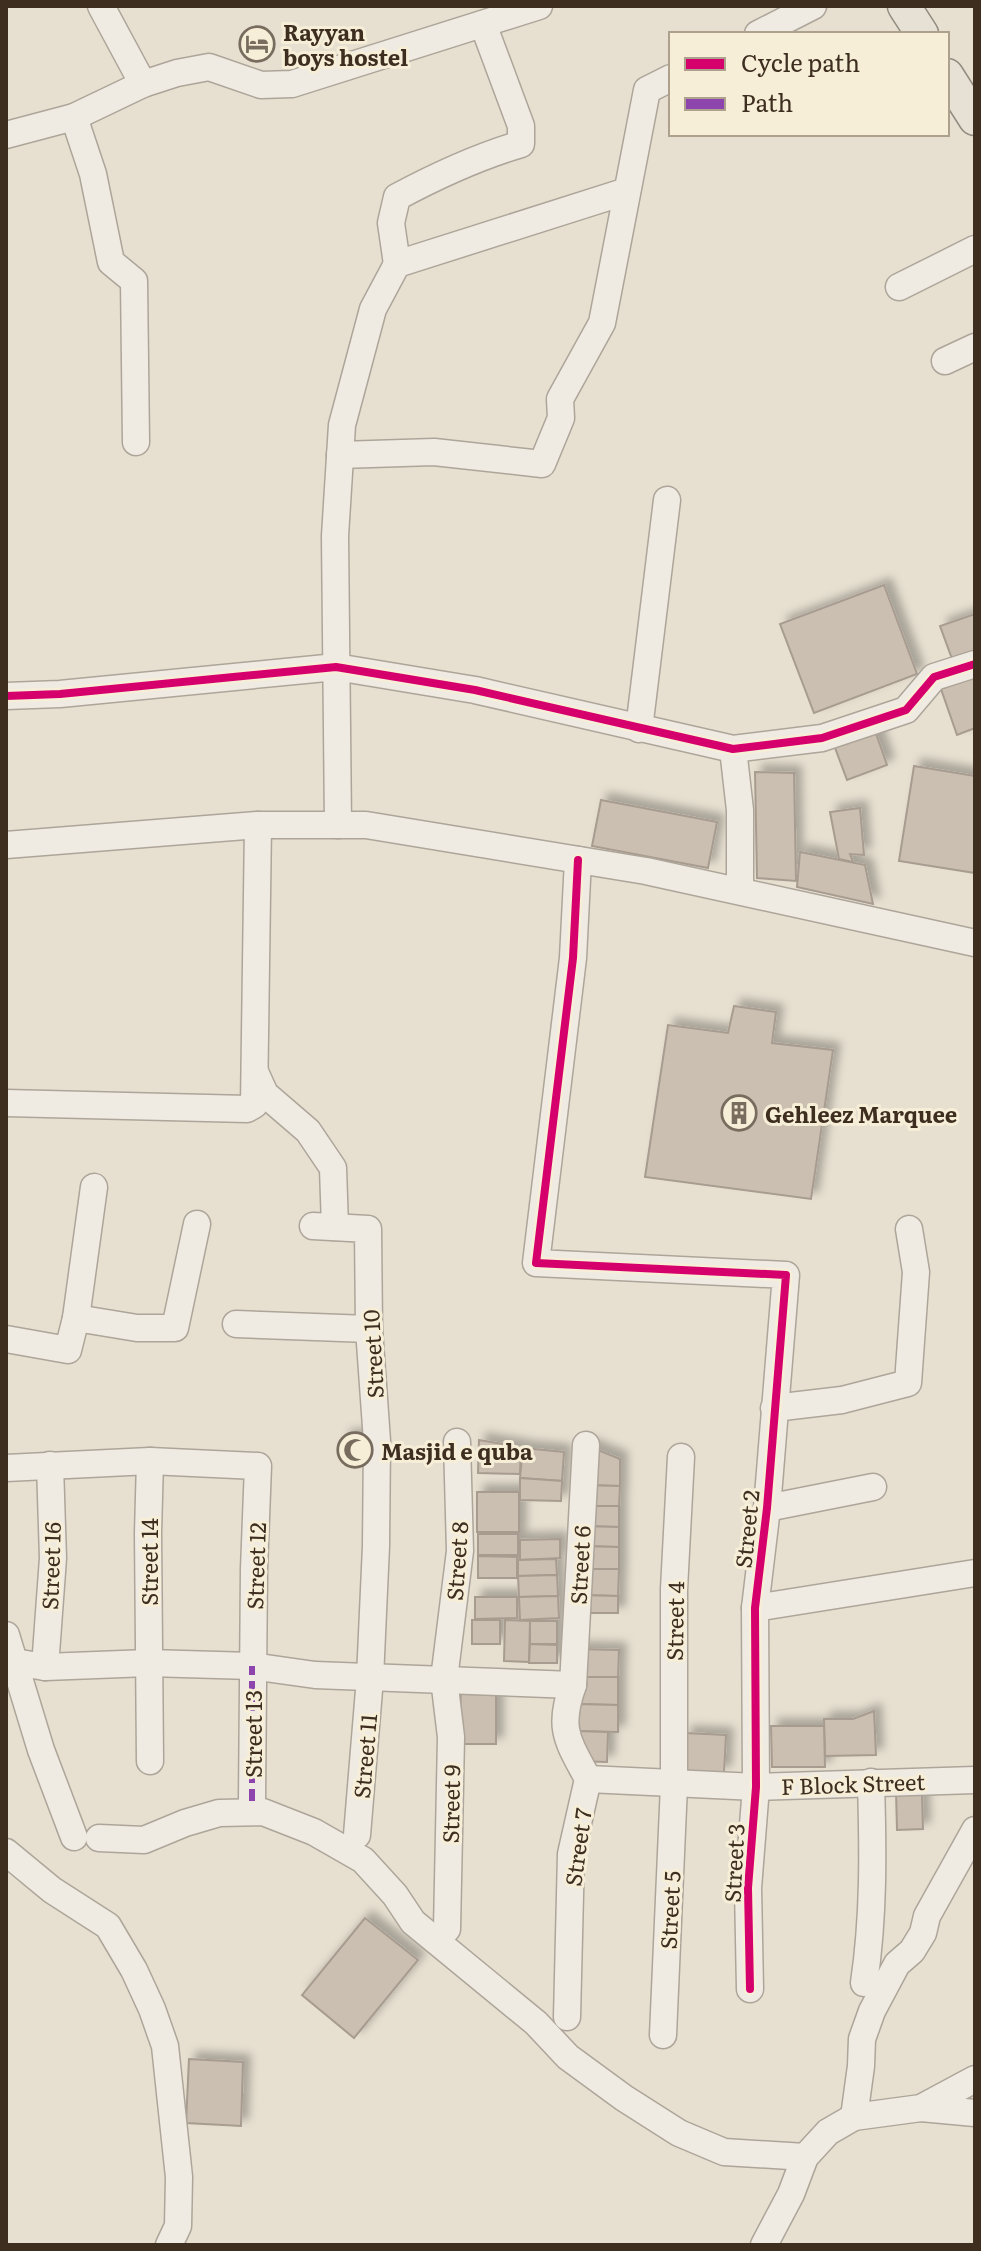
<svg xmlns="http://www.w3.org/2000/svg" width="981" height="2251" viewBox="0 0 981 2251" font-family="Literata,serif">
	<defs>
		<filter id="shadow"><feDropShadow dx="7" dy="-7" stdDeviation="4" flood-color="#0004"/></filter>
	</defs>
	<rect width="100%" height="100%" fill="#e7e0d1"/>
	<g fill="#cbbfb2" stroke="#a89c90" stroke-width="2" filter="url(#shadow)">
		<polygon points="884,585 917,674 814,713 780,624"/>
		<polygon points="975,614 975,660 955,667 940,626"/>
		<polygon points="975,677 975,728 957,735 941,689"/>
		<polygon points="872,722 887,765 847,780 831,737"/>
		<polygon points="914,766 975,776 975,873 899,861"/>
		<polygon points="755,772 794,773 796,881 757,878"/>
		<polygon points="601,800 717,822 708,868 592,846"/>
		<polygon points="860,808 864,855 850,854 853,862 839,859 830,812"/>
		<polygon points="800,852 865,865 873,904 797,887"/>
		<polygon points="734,1006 776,1012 772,1043 833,1050 811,1199 645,1177 668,1025 728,1033"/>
		<polygon points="367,1436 367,1462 344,1462 344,1437"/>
		<polygon points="479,1440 521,1447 520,1474 478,1473"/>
		<polygon points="586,1445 620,1459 620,1486 581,1485"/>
		<polygon points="523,1448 564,1452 562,1481 520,1478"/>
		<polygon points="520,1478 562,1481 561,1501 520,1500"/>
		<polygon points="581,1485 620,1486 619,1506 581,1506"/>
		<rect x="477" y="1492" width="42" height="40"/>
		<polygon points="581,1506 619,1506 619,1527 580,1526"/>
		<polygon points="580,1526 619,1527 619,1547 580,1546"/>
		<rect x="478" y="1534" width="40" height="21"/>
		<polygon points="560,1539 560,1558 520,1560 520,1540"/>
		<polygon points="580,1546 619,1547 619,1569 580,1569"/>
		<polygon points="478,1556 517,1557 517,1578 478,1578"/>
		<polygon points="556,1559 557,1575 518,1576 518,1560"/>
		<polygon points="580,1569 619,1569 618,1596 579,1595"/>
		<polygon points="557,1575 558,1596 519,1597 518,1576"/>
		<polygon points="577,1595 618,1596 618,1613 577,1613"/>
		<polygon points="558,1596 559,1618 520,1620 519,1597"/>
		<polygon points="475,1597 517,1597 517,1618 475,1619"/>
		<rect x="472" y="1620" width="28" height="24"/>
		<polygon points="505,1620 530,1621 529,1662 504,1661"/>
		<rect x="530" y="1621" width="27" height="23"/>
		<polygon points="530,1644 557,1645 557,1663 529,1663"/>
		<polygon points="575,1649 619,1650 618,1677 575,1677"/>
		<polygon points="575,1677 618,1677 618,1705 575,1704"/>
		<polygon points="461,1687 496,1687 496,1744 459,1744"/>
		<polygon points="575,1704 618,1705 618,1732 574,1731"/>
		<polygon points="874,1711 876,1755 825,1756 824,1719 853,1719"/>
		<polygon points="771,1726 824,1726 825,1767 772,1767"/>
		<polygon points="574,1731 608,1732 607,1762 573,1761"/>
		<polygon points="685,1733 726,1735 724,1773 684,1771"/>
		<polygon points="896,1792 922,1794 923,1829 897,1830"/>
		<polygon points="365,1918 418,1960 354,2038 302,1995"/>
		<polygon points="189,2059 243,2062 241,2126 186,2123"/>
	</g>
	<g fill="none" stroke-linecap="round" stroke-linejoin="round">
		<defs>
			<g id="minor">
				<polyline points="101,6 143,84"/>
				<polyline points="758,34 813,6"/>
				<polyline points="74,117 93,174 111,262 134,281 136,442"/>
				<polyline points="6,135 74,117 143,84 177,73 209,67 261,85 292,84 539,6"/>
				<path d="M 397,264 L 391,223 L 397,197 C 438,175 477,157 521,144 L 521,126 L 483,24"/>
				<polyline points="899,287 975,249"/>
				<polyline points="945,361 975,347"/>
				<polyline points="340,455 434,452 542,464 561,418 560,399 602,323 647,90 671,78"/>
				<polyline points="6,696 60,694 336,667 475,690 733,749 822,738 906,710 934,677 975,664"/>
				<polyline points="639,729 667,500"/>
				<polyline points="733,749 740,810 740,890"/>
				<polyline points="338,825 335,536 342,425 373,309 397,264 627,191"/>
				<polyline points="6,845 258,825 366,825 646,871 975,943"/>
				<polyline points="578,860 573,958 536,1263 786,1275 767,1508 755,1608 756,1787 748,1888 750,1989"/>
				<polyline points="255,1072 265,1094 308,1131 333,1168 335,1227"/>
				<polyline points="6,1103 247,1109 254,1105 258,825"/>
				<polyline points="313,1226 368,1229 369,1329 377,1441 376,1546 370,1678 357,1835"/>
				<polyline points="76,1318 94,1187"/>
				<polyline points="236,1324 369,1329"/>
				<polyline points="6,1339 68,1350 76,1318 137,1328 175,1328 197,1224"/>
				<polyline points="774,1408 842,1400 908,1383 916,1272 909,1229"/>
				<polyline points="150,1461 148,1533 150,1761"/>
				<polyline points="6,1468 150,1461 258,1466 254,1569 252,1801"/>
				<polyline points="767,1508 873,1487"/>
				<polyline points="755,1608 975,1573"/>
				<polyline points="6,1635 41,1750 74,1837"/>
				<polyline points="14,1662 45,1667 148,1663 252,1666 315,1675 573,1685"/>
				<polyline points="45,1667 53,1558 50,1465"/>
				<polyline points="588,1779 756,1787 975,1780"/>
				<polyline points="99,1838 144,1840 185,1823 219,1813 263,1812 314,1832 363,1860 395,1895 413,1922 536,2023 568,2057 624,2098 679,2133 724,2152 805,2157"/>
				<polyline points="6,1852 52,1890 108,1926 134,1970 152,2009 165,2046 179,2177 178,2226 169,2245"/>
				<polyline points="447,1929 451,1737 444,1679 460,1551 457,1442"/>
				<path d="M 864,1983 C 874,1916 873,1849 871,1782"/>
				<path d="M 567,2017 L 571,1854 L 588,1779 C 568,1741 557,1729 573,1685 L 586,1445"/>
				<polyline points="663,2035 674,1785 674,1589 681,1457"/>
				<polyline points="921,2108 975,2113"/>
				<polyline points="854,2117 861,2066 862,2039 872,2011 897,1964 912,1951 923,1933 927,1916 975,1830"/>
				<polyline points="764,2245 791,2194 805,2157 828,2132 854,2117 921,2108 975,2079"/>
			</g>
			<g id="major">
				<polyline points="904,6 922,34"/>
				<polyline points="947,75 975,119"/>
			</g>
		</defs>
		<use href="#minor" stroke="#ada599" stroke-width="29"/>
		<use href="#major" stroke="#928b80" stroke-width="35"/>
		<use href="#minor" stroke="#efebe3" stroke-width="26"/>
		<use href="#major" stroke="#e6e1d4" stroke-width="32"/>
		<polyline stroke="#8e44ad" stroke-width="6" stroke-dasharray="12 6" stroke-linecap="butt" points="252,1801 252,1666"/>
		<defs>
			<g id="cycleway">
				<polyline points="6,696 60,694 336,667 475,690 733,749 822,738 906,710 934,677 975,664"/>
				<polyline points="578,860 573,958 536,1263 786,1275 767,1508 755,1608 756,1787 748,1888 750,1989"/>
			</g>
		</defs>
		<use href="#cycleway" stroke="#f7eed8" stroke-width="13"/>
		<use href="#cycleway" stroke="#d6006c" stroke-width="8"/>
	</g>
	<defs>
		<symbol id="hotel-ring" viewBox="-11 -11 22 22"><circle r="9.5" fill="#f7eed8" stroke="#786c5e" stroke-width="1.5"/><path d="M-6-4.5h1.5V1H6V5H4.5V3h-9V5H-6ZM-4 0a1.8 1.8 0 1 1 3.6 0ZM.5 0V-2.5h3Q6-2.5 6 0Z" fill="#786c5e"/></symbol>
		<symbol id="building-ring" viewBox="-11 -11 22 22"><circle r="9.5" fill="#f7eed8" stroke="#786c5e" stroke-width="1.5"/><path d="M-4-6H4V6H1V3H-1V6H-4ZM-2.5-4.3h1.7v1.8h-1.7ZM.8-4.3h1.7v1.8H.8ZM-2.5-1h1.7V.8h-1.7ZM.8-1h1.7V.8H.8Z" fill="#786c5e"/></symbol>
		<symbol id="mosque-ring" viewBox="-11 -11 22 22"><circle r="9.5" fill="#f7eed8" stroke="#786c5e" stroke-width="1.5"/><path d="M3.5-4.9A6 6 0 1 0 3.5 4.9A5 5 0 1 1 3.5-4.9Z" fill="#786c5e"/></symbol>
	</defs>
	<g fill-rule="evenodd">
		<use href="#hotel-ring" x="237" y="24" width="40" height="40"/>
		<use href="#building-ring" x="719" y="1093" width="40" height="40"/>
		<use href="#mosque-ring" x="335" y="1430" width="40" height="40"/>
	</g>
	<g text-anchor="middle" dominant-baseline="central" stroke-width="6" stroke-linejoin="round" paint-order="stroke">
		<g font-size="22" font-weight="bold" fill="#3d2e20" stroke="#f7eed8" text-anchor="start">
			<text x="283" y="31">Rayyan<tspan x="283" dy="25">boys hostel</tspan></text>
			<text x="765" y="1113">Gehleez Marquee</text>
			<text x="381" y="1450">Masjid e quba</text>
		</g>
		<g font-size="22" fill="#3d2e20" stroke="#f7eed8">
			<text transform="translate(372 1354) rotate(-93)">Street 10</text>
			<text transform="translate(746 1529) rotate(-84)">Street 2</text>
			<text transform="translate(456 1561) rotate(-86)">Street 8</text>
			<text transform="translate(148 1562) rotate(-90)">Street 14</text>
			<text transform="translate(579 1565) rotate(-87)">Street 6</text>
			<text transform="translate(50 1566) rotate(-88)">Street 16</text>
			<text transform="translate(255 1566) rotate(-88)">Street 12</text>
			<text transform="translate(674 1621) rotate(-89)">Street 4</text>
			<text transform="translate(252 1734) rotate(-90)">Street 13</text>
			<text transform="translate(364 1756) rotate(-85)">Street 11</text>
			<text transform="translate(853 1783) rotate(-2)">F Block Street</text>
			<text transform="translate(450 1804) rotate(-89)">Street 9</text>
			<text transform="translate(577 1847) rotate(-82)">Street 7</text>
			<text transform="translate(733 1863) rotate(-87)">Street 3</text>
			<text transform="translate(669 1910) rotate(-87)">Street 5</text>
		</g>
	</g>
	<rect width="981" height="2251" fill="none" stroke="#3d2e20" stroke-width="16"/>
	<rect x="669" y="32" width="280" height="104" fill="#f7eed8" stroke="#ada18e" stroke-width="2"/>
	<rect x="685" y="58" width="40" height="12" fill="#d6006c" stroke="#ada18e" stroke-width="2"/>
	<text x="741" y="72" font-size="24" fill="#3d2e20">Cycle path</text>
	<rect x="685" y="98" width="40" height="12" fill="#8e44ad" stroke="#ada18e" stroke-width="2"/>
	<text x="741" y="112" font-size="24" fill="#3d2e20">Path</text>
</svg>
